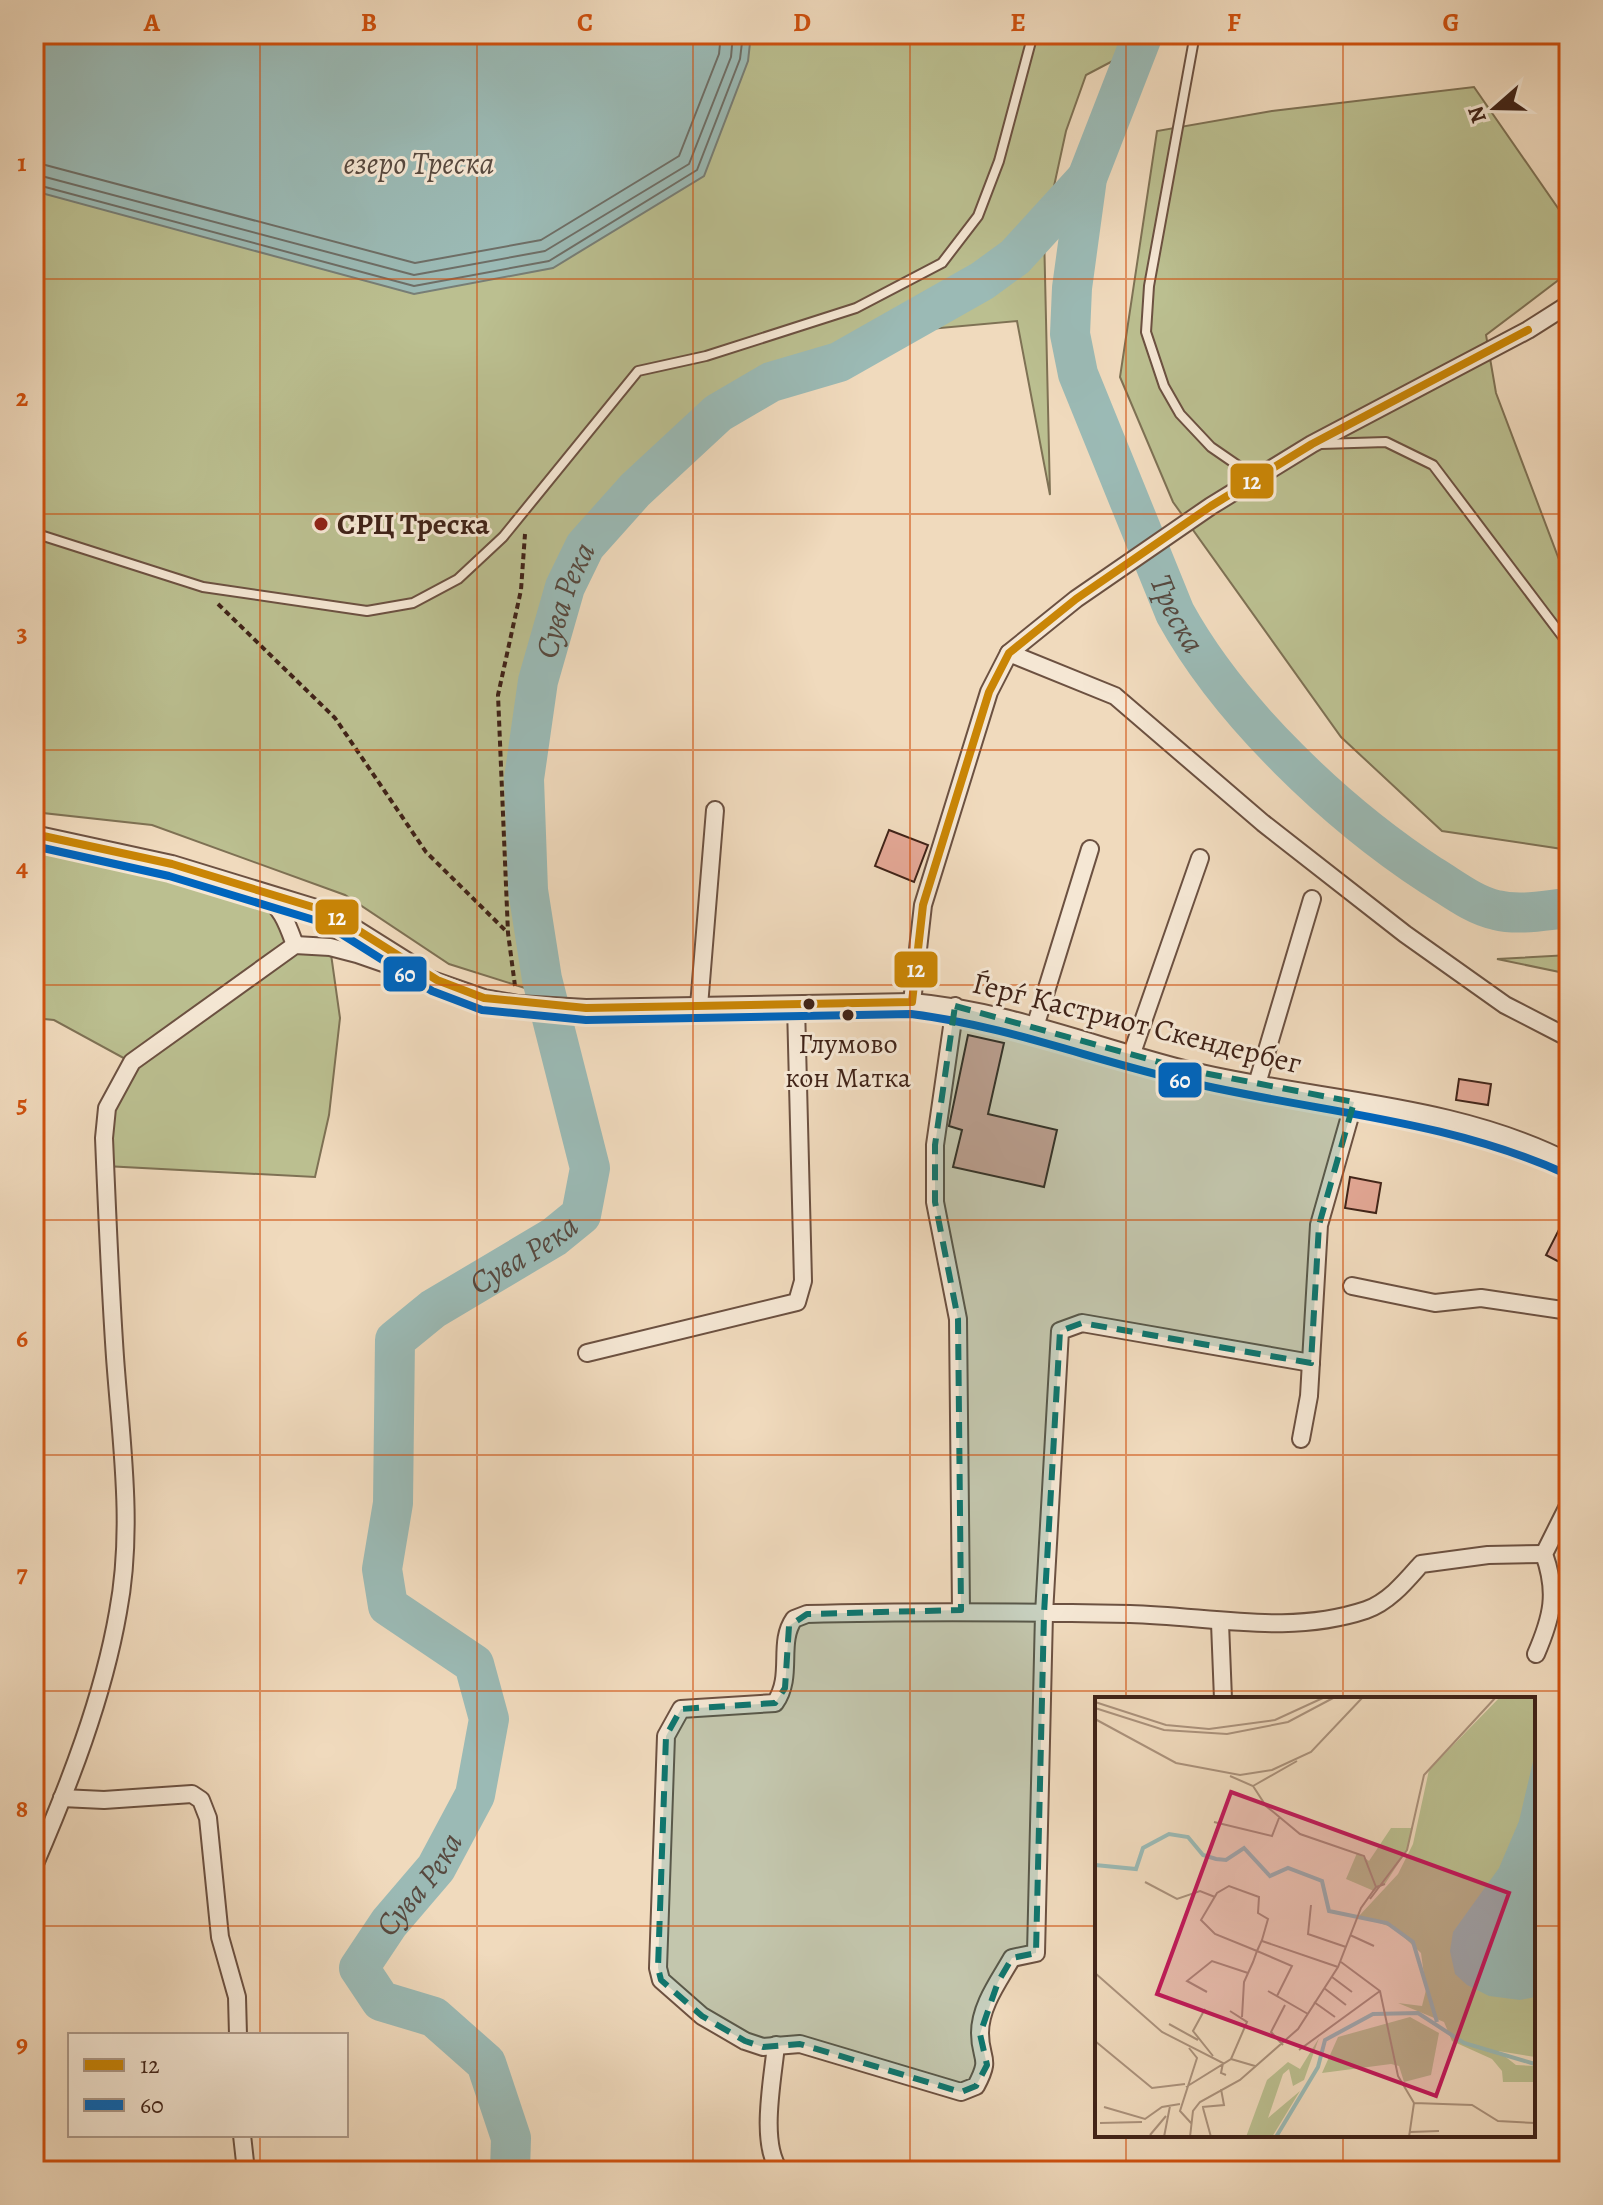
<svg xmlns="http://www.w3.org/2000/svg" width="1603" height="2205" viewBox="0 0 1603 2205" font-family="Alegreya,serif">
	<rect width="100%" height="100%" fill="#f0dabd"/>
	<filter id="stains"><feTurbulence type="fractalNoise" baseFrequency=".0025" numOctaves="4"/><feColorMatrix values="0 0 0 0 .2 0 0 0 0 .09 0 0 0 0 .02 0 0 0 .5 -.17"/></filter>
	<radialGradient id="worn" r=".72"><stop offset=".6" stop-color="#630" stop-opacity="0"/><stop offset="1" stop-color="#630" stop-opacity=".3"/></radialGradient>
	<g fill="#bbbf90" stroke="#7e7154" stroke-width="2">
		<polygon points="34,34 1164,34 1086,75 1066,131 1044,232 1050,495 1017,321 885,333 804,372 644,465 571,584 537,714 535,893 541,993 449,964 345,895 152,825 34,812"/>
		<polygon points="1474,87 1569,224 1569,272 1486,335 1496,393 1569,586 1569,850 1442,831 1341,737 1173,502 1120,377 1157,131 1272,111"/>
		<polygon points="34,834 272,901 295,945 330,947 340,1018 329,1115 315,1177 105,1166 104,1138 131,1062 54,1020 34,1018"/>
		<polygon points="1569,955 1569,974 1497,959"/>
	</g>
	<polygon fill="#9bbab5" stroke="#777e76" stroke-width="2" points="34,34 751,34 748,61 704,176 553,268 414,294 34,191"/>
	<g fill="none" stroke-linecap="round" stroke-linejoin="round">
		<g stroke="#6e6e66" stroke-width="2">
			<polyline points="34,162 415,263 541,240 679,156 719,54 721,34"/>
			<polyline points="34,174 414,275 545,251 689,164 731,57 733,34"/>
			<polyline points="34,184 414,286 549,261 697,170 740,59 743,34"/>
		</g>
		<g stroke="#9bbab5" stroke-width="40">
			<path id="s1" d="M 1143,34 L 1087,178 L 1072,288 L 1070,334 L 1078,374 L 1175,613 C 1230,713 1337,814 1432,876 C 1452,888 1473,905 1496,910 C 1520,916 1546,910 1569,908"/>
			<path id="s2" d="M 510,2171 L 511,2138 L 486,2063 L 434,2017 L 381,2001 L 359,1968 L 389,1923 L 436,1868 L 475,1795 L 489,1719 L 474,1664 L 388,1606 L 382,1569 L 393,1503 L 395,1340 L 433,1309 L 554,1237 L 581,1215 L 590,1168 L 542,979 L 528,890 L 524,779 L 538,681 L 565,587 L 585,546 L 635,490 L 718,413 L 771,382 L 839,362 L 982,281 L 1015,257 L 1087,178"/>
		</g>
	</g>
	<g fill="#e4a896" stroke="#402318" stroke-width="2">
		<polygon points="889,830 928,845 914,882 875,866"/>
		<polygon points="968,1035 1004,1043 988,1114 1057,1130 1044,1187 953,1167 962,1130 949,1126"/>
		<polygon points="1459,1079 1491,1084 1488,1105 1456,1100"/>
		<polygon points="1350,1177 1381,1183 1376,1213 1345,1208"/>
		<polygon points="1569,1210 1569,1267 1546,1255"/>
	</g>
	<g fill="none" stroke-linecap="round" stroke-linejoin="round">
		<defs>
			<g id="lane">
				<polyline points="1195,34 1149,286 1146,332 1164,386 1180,414 1211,447 1256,478"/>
				<polyline points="1321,444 1386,442 1433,465 1569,645"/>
				<polyline points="34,533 203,587 367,611 413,603 458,579 503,537 638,371 706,356 856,308 942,263 978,216 999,161 1033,34"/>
			</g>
			<g id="street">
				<polyline points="1009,653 1115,696 1263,823 1405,934 1505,1005 1569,1038"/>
				<polyline points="34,834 172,864 329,912 415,966"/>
				<path d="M 262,895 C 282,906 288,926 295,945"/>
				<polyline points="912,1002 923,905 989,692 1009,653 1076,599 1211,506 1312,444 1528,330 1569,304"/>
				<polyline points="699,1006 715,810"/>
				<polyline points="955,1006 935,1145 935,1202 958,1319 961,1610"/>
				<polyline points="1035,1027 1090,849"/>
				<polyline points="1132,1053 1200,858"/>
				<polyline points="1257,1084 1312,899"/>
				<polyline points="1352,1286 1435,1303 1481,1298 1569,1311"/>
				<polyline points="587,1353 797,1302 803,1281 796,1006"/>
				<path d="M 1311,1363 L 1082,1323 L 1060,1331 L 1044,1614 L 1036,1953 L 1012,1958 C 999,1981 980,2006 980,2033 C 980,2061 992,2056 976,2086 L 961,2092 L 800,2044 L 763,2047 L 745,2041 L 702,2016 L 661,1980 L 658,1968 L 666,1736 L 681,1709 L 775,1703 C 794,1676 777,1643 794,1619 L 807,1614 C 915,1611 1022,1612 1130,1614 C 1210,1616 1288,1636 1366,1610 C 1389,1602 1406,1581 1421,1564 L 1488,1555 L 1544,1554"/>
				<polyline points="1301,1439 1309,1396 1319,1225 1354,1102"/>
				<polyline points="1220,1623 1223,1699"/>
				<path d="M 1536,1654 C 1552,1617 1558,1593 1544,1554 L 1569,1504"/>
				<polyline points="62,1798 104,1800 192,1794 201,1800 208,1818 220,1937 237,1997 238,2035"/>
				<path d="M 34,1866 C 69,1785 103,1698 118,1612 C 134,1528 121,1441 115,1357 C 110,1284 107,1211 104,1138 L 107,1108 L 132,1062 L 295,945 L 330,947 L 357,954 L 484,998 L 518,1004 L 586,1008 L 912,1002 C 1006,1010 1096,1047 1188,1070 C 1314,1101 1452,1102 1569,1162"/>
				<path d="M 776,2045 C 773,2078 759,2144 780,2171"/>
				<polyline points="242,2135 246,2171"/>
			</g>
		</defs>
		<use href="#lane" stroke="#6c5141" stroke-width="12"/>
		<use href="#street" stroke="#6c5141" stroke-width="20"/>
		<g stroke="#402318" stroke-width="4" stroke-dasharray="6 4" stroke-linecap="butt">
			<polyline points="218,604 335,718 426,852 507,932"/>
			<polyline points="515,986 508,933 498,695 521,590 525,534"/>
		</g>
		<use href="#lane" stroke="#f5e7d4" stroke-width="8"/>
		<use href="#street" stroke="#f5e7d4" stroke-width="16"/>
		<defs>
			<polyline id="bus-1" points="34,834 172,864 329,912 437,980 484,998 586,1008 912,1002 923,905 989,692 1009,653 1076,599 1211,506 1312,444 1528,330"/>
			<path id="bus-2" d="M 34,846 L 169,876 L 324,923 L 432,991 L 482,1010 L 586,1020 L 911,1014 C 1007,1026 1095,1061 1188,1082 C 1315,1112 1444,1119 1564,1173"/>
		</defs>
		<use href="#bus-1" stroke="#f5e7d4" stroke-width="14"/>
		<use href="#bus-2" stroke="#f5e7d4" stroke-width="14"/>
		<use href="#bus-1" stroke="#c98506" stroke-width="8"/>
		<use href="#bus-2" stroke="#0065bd" stroke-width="8"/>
	</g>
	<path fill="#0f766e" fill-opacity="0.2" stroke="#0f766e" stroke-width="6" stroke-dasharray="16 10" stroke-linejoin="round" d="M 955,1006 L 1188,1070 L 1354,1102 L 1319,1225 L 1311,1363 L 1082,1323 L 1060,1331 L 1044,1614 L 1036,1953 L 1012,1958 L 998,1982 L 980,2034 L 987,2065 L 976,2086 L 961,2092 L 800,2044 L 763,2047 L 745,2041 L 702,2016 L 661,1980 L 658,1968 L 666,1736 L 681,1709 L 775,1703 L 785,1688 L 789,1626 L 807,1614 L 961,1610 L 958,1319 L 935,1202 L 935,1145 Z"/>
	<path fill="none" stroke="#cf510e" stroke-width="2" stroke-opacity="0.55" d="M 260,34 L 260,2035M 477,34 L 477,2171M 693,34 L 693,2171M 910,34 L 910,2171M 1126,34 L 1126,1699M 1343,34 L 1343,1699M 34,279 L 1569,279M 34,514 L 1569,514M 34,750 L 1569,750M 34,985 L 1569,985M 34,1220 L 1569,1220M 34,1455 L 1569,1455M 34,1691 L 1569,1691M 34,1926 L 1097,1926M 1533,1926 L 1569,1926M 260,2135 L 260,2171M 1126,2135 L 1126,2171M 1343,2135 L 1343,2171"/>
	<circle fill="#8f2418" stroke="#f5e7d4" stroke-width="3" cx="321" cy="524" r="8"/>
	<g fill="#402318" stroke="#f5e7d4" stroke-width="3">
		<circle cx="809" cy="1004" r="7"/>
		<circle cx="848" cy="1015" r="7"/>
	</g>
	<g text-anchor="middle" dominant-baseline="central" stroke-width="6" stroke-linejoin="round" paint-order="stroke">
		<g font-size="28" fill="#402318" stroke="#f5e7d4">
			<text x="848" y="1044">Глумово<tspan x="848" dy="34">кон Матка</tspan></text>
		</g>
		<g font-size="30" font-weight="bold" fill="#402318" stroke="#f5e7d4" text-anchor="start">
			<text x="337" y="524">СРЦ Треска</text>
		</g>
		<g font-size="30" fill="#402318" stroke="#f5e7d4">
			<text transform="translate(1137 1023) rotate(14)">Ѓерѓ Кастриот Скендербег</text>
		</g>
		<g font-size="32" font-style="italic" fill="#57493f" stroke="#f5e7d4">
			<text x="419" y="163">езеро Треска</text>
			<text stroke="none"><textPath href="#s2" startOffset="1844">Сува Река</textPath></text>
			<text stroke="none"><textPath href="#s1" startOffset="612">Треска</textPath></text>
			<text stroke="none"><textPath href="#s2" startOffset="1146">Сува Река</textPath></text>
			<text stroke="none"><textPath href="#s2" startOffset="380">Сува Река</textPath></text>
		</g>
	</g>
	<g transform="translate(1095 1697)">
		<rect width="440" height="440" fill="#f0dabd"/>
		<path d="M 405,0 L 440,0 L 440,360 L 403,354 L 421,368 L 440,369 L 440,385 L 408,385 L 407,374 L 397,362 L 357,344 L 349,325 L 303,306 L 327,309 L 331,293 L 326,256 L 299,231 L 264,219 L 303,177 L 318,147 L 334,73 ZM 296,131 L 317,131 L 312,153 L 290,187 L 279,194 L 251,182 L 262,156 L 274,164 ZM 315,320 L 344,336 L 336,378 L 309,385 L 304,369 L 296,367 L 227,376 L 243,340 ZM 224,341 L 209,383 L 198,389 L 194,372 L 188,377 L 173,421 L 205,394 L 177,440 L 151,440 L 172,383 L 193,365 L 205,372 Z" fill="#bbbf90"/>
		<path d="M 440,56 L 440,300 L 425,303 L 394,299 L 372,288 L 360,277 L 355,254 L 358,235 L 404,171 L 424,124 Z" fill="#9bbab5"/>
		<path fill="none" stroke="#9bbab5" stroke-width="4" d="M 0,168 L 41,172 L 48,151 L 74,137 L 93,140 L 108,158 L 121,162 L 131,163 L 149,151 L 175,179 L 193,171 L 227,184 L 234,214 L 292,226 L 318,245 L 342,325M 181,440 L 223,370 L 230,343 L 278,317 L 323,316 L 369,346 L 440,367"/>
		<path fill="none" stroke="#aa917b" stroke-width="2" d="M 0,5 L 71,28 L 114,32 L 180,23 L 230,0M 0,11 L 69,33 L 132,37 L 193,25 L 240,0M 0,22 L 81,66 L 145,78 L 177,73 L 216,55 L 268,0M 135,79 L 158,89 L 171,109 L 205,137 L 269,159 L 281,190M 158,89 L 202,64M 119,125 L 177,139 L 184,121M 50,185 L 82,202 L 105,194 L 120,200M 275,202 L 312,153 L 329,78 L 401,0M 216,208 L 213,237 L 251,250M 255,238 L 279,249M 167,244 L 243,270M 246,265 L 285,294 L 303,379 L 319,406 L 314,440M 0,276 L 67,335 L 128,366 L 126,376 L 131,378M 237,280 L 257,295M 229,291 L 251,308M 173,294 L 213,317M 112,295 L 92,284 L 117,264 L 153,276M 219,305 L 240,320M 110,312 L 98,334 L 118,359M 147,320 L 149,285 L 158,265 L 162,254 L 167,243 L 173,222 L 163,216 L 164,200 L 134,189 L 122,196 L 106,223 L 120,237 L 162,254 L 197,269 L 182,299M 74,327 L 103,343M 0,344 L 57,391 L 90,387M 188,348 L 176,335 L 190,308M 94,351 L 102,361 L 85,414 L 96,426M 204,353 L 285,294M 136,362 L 160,369M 91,390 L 136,362 L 152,325 L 135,314M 319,406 L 377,408 L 403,424 L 440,426M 9,410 L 50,422 L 67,410 L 85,407M 107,410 L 129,408 L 126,392M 108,411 L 116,440M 5,426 L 47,425M 315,435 L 344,434M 55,438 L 71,419M 69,440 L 75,409M 95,440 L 98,414 L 105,405 L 145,383 L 203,332 L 243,270 L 266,211 L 281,190 L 290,187"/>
		<path fill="#c2185b" fill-opacity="0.15" stroke="#c2185b" stroke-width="4" d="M 136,95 L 414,196 L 341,399 L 62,297 Z"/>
		<rect width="440" height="440" fill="none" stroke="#402318" stroke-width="4"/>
	</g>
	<g stroke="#f5e7d4" stroke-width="3">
		<rect x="1229" y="462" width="46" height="38" rx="8" fill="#c98506"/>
		<rect x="314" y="898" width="46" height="38" rx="8" fill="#c98506"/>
		<rect x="893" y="950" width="46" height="39" rx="8" fill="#c98506"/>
		<rect x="382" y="955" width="46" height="38" rx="8" fill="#0065bd"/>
		<rect x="1157" y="1061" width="46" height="38" rx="8" fill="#0065bd"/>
	</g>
	<g font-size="22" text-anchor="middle" font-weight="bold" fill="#fff">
		<text x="1252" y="489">12</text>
		<text x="337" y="925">12</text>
		<text x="916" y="977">12</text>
		<text x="405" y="982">60</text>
		<text x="1180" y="1088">60</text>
	</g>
	<rect width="1603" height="2205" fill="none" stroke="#f0dabd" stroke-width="88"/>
	<rect x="68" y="2033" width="280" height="104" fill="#f5e7d4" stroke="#ad9989" stroke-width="2"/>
	<rect x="84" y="2059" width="40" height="12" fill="#c98506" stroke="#ad9989" stroke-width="2"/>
	<text x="140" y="2073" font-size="24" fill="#402318">12</text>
	<rect x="84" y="2099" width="40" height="12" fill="#0065bd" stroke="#ad9989" stroke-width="2"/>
	<text x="140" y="2113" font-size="24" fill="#402318">60</text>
	<g transform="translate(1495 108) rotate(250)" stroke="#f5e7d4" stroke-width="6" paint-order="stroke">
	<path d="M0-6L14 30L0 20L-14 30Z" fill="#402318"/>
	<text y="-12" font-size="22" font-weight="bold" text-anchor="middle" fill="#402318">N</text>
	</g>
	<rect x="44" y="44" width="1515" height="2117" fill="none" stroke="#cf510e" stroke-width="3"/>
	<g font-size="26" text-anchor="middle" font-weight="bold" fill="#cf510e">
		<text x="152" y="31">A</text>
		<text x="369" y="31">B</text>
		<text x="585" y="31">C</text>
		<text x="802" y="31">D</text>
		<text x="1018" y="31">E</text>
		<text x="1234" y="31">F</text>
		<text x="1451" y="31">G</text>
		<text x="22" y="171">1</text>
		<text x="22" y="406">2</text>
		<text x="22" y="641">3</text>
		<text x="22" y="876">4</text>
		<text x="22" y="1112">5</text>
		<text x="22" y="1347">6</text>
		<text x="22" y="1582">7</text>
		<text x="22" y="1817">8</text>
		<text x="22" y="2052">9</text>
	</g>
	<rect width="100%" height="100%" filter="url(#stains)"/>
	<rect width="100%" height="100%" fill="url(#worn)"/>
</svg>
